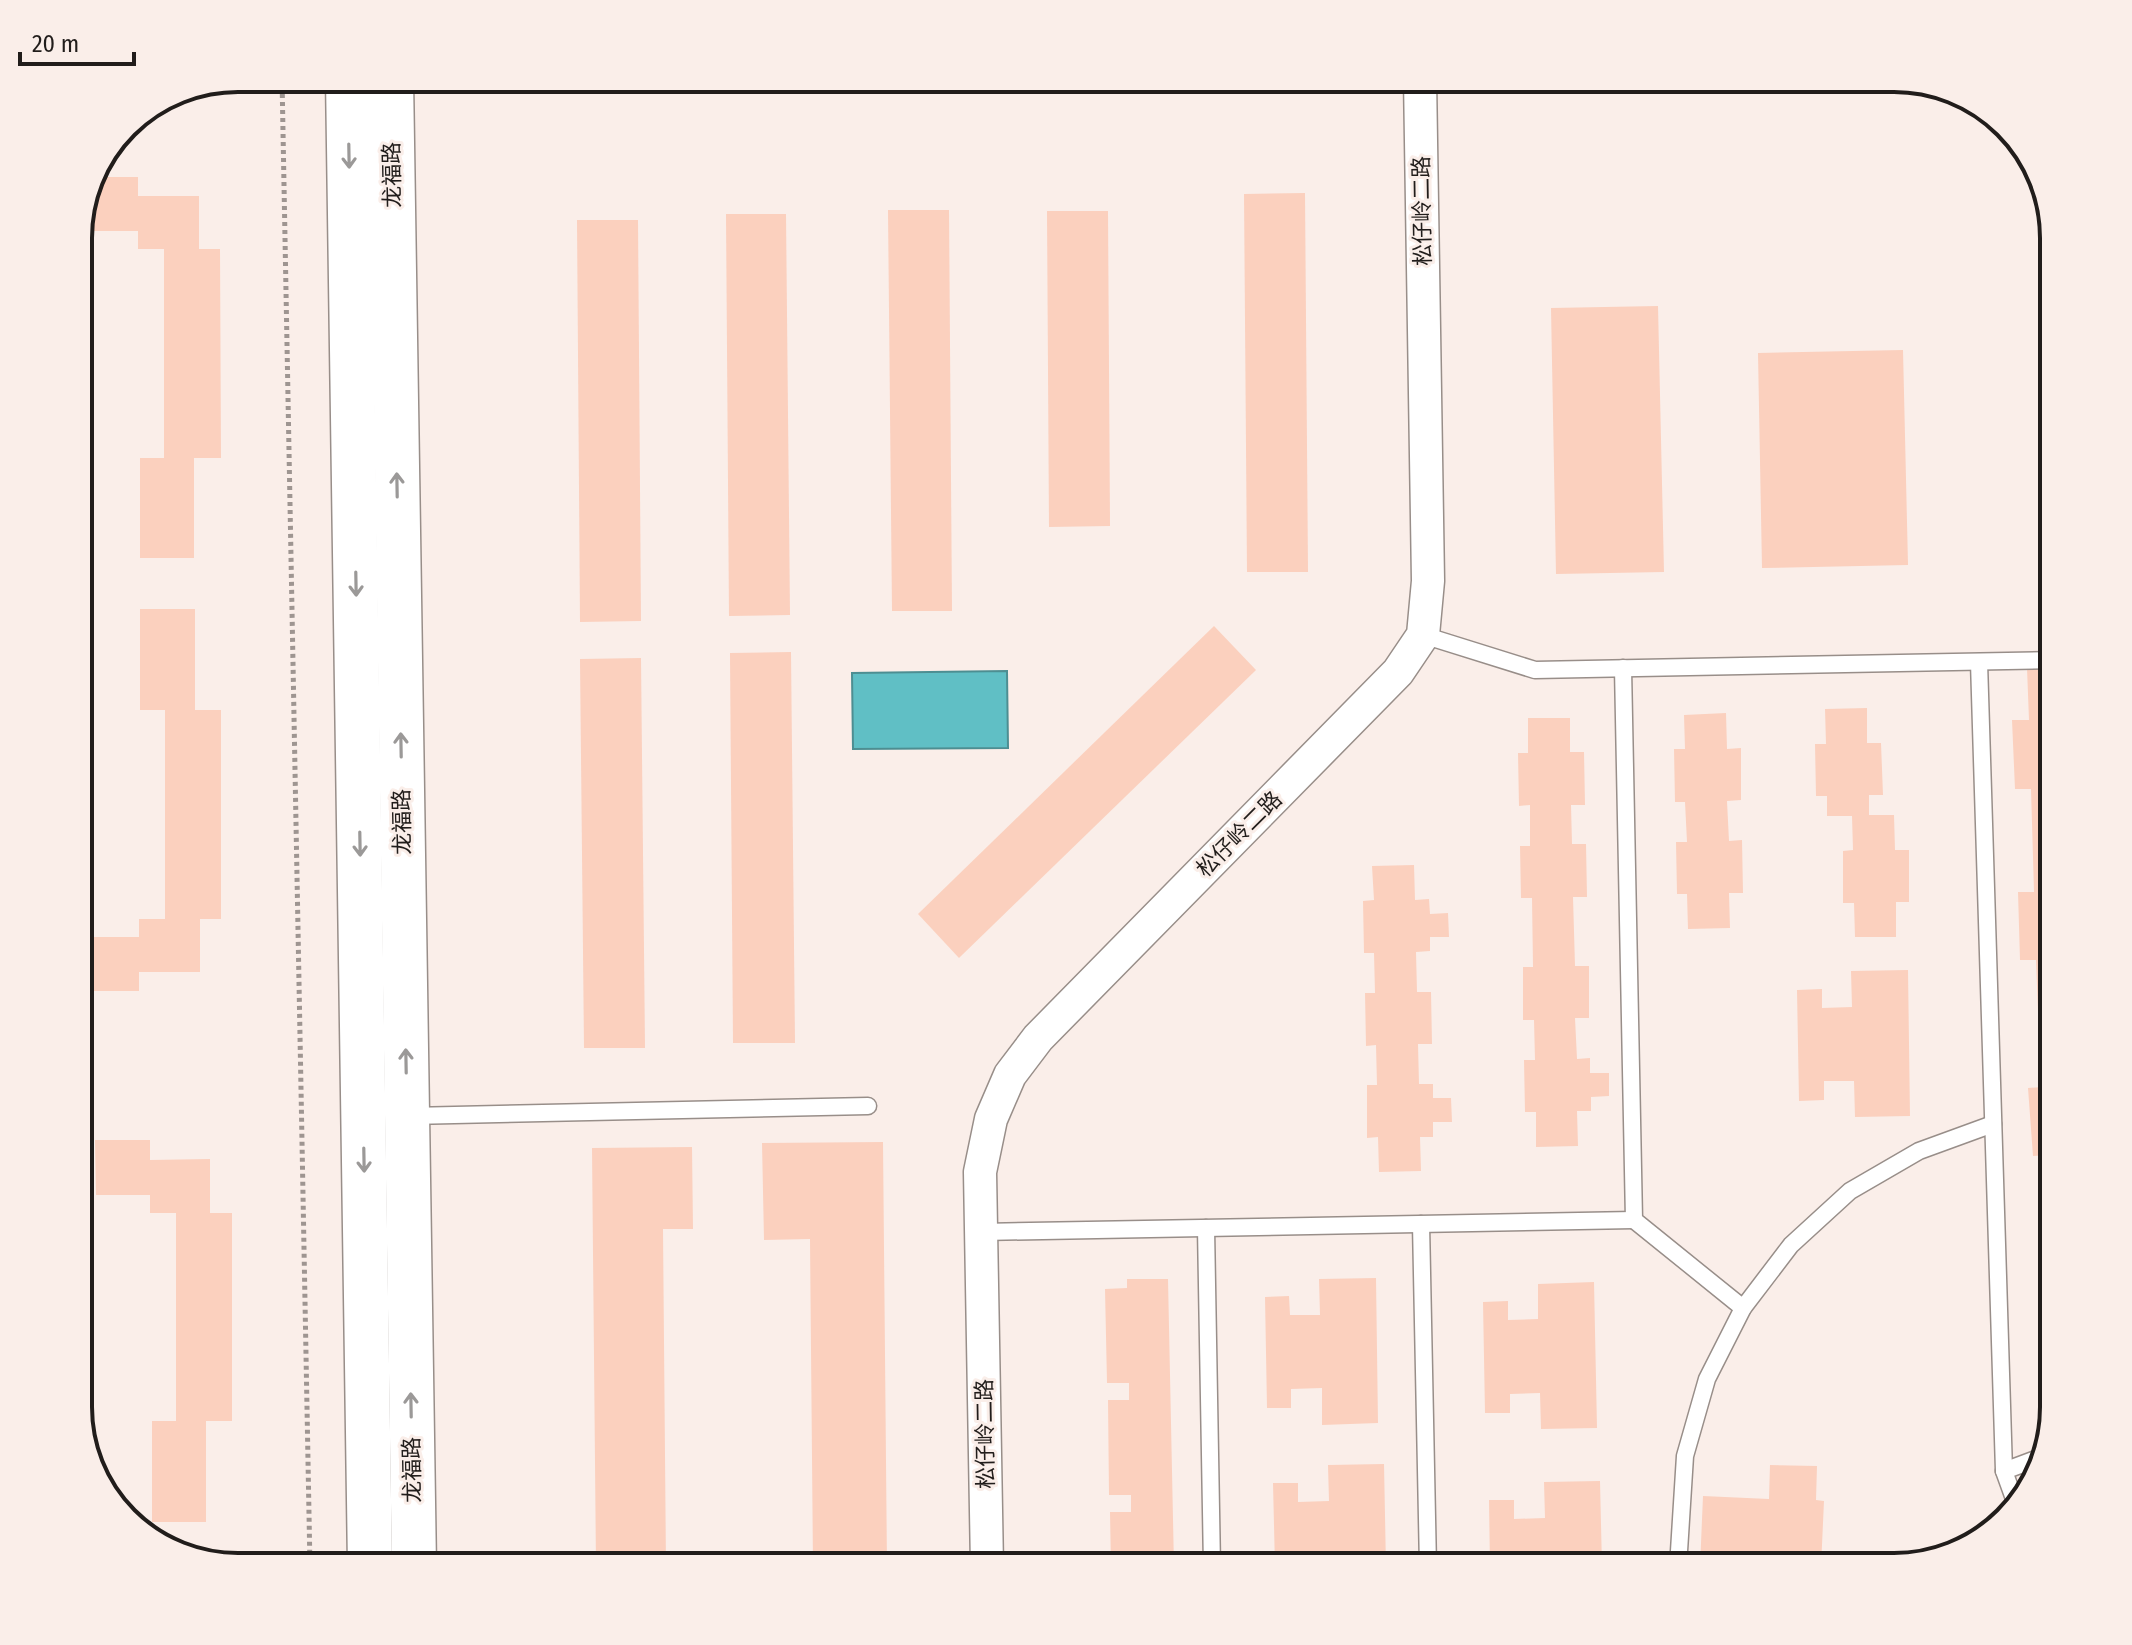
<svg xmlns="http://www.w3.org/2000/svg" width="2132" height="1645" viewBox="0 0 2132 1645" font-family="'Fira Sans Condensed','Noto Sans SC',sans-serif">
	<rect width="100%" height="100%" fill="#faeee9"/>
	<polygon fill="#60bfc5" stroke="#4d8e92" stroke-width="2" points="1007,671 1008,748 853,749 852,673"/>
	<g fill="#fbd0be">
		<polygon points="92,177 138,177 138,196 199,196 199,249 220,249 221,458 194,458 194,558 140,558 140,458 164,458 164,249 138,249 138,231 84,231 84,207"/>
		<polygon points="1305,193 1308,572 1247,572 1244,194"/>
		<polygon points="888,210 949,210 952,611 892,611"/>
		<polygon points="1047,211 1108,211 1110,526 1049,527"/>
		<polygon points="726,214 786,214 790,615 729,616"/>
		<polygon points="577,220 638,220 641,621 580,622"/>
		<polygon points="1658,306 1664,572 1556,574 1551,308"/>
		<polygon points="1903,350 1908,565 1762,568 1758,353"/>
		<polygon points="140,609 195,609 195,710 221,710 221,919 200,919 200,972 139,972 139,991 85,991 85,937 139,937 139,919 165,919 165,710 140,710"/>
		<polygon points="1214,626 1256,670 959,958 918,914"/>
		<polygon points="791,652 795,1043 733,1043 730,653"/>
		<polygon points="641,658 645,1048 584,1048 580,659"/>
		<polygon points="2054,667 2054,1011 2038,1011 2036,960 2020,960 2018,892 2034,892 2031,789 2015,789 2012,720 2029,720 2027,668"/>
		<polygon points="1867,708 1867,743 1881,743 1883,795 1869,795 1869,815 1894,815 1895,850 1909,850 1909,902 1896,902 1896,937 1855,937 1854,903 1843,903 1843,851 1853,850 1852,816 1827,816 1827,796 1816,796 1815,744 1826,744 1825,709"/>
		<polygon points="1726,713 1727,749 1741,748 1741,800 1727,801 1729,841 1742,840 1743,893 1729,893 1730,928 1688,929 1687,894 1677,894 1676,842 1687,842 1685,802 1675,802 1674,749 1685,749 1684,715"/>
		<polygon points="1528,718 1570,718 1570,752 1584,752 1585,805 1571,805 1572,844 1586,844 1587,897 1573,897 1575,966 1589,966 1589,1018 1575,1018 1577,1059 1590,1058 1590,1073 1609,1073 1609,1096 1591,1097 1591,1111 1577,1111 1578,1146 1536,1147 1536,1112 1525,1112 1524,1060 1535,1060 1534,1020 1523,1020 1523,967 1533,967 1532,898 1521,898 1520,846 1530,846 1530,805 1519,806 1518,753 1528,753"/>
		<polygon points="1414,865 1415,900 1429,899 1430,914 1448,913 1449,937 1430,937 1430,951 1416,952 1417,992 1431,992 1432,1044 1418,1044 1419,1084 1433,1084 1433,1098 1451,1098 1452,1122 1433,1122 1433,1137 1420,1137 1421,1171 1379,1172 1378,1137 1367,1138 1367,1085 1377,1085 1376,1045 1366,1046 1365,993 1375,993 1374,953 1364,953 1363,901 1374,900 1372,866"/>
		<polygon points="1908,970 1910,1116 1855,1117 1854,1081 1824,1081 1824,1100 1799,1101 1797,990 1822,989 1822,1008 1852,1007 1851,971"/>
		<polygon points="2054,1034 2054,1195 2052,1195 2049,1155 2033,1156 2028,1088 2043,1087 2039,1035"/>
		<polygon points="95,1140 150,1140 150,1160 210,1159 210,1213 232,1213 232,1421 206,1421 206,1522 152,1522 152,1421 176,1421 176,1213 150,1213 150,1195 96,1195"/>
		<polygon points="883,1142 887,1567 813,1567 810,1239 764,1240 762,1143"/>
		<polygon points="692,1147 693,1229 663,1229 666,1567 596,1567 592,1148"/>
		<polygon points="2054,1258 2054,1326 2046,1327 2040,1259"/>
		<polygon points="1376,1278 1378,1423 1322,1425 1322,1388 1291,1389 1291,1408 1267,1408 1265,1297 1289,1296 1290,1315 1320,1315 1319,1279"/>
		<polygon points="1127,1279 1168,1279 1174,1567 1111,1567 1110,1512 1131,1512 1131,1495 1109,1495 1108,1400 1129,1400 1129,1383 1107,1383 1105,1289 1127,1288"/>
		<polygon points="1594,1282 1597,1428 1541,1429 1540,1393 1510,1394 1510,1413 1485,1413 1483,1302 1508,1301 1508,1320 1538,1319 1538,1284"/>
		<polygon points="1384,1464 1386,1567 1275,1567 1273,1483 1298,1483 1298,1502 1329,1501 1328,1465"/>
		<polygon points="1770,1465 1817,1466 1816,1500 1824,1501 1821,1567 1700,1567 1703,1496 1769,1499"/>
		<polygon points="1600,1481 1602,1567 1490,1567 1489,1500 1514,1500 1514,1519 1545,1518 1544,1482"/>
	</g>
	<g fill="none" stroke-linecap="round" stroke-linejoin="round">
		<defs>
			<g id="lane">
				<polyline points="1423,635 1535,670 2054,660"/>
				<polyline points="1979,662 2004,1471 2017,1507"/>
				<polyline points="1623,668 1634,1220 1743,1308"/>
				<polyline points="410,1116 868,1106"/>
				<polyline points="1421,1224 1428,1567"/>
				<polyline points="1206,1228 1212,1567"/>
				<polyline points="982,1232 1634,1220"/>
				<polyline points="2004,1471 2036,1459"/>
				<polyline points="1678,1567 1685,1456 1707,1379 1743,1308 1791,1245 1850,1191 1919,1151 1993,1124"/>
			</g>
			<polyline id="street" points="987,1567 980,1172 991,1119 1010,1075 1038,1038 1398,672 1423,635 1428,581 1420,78"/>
			<g id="secondary">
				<polyline points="348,78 370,1567"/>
				<polyline points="391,78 414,1567"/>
			</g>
		</defs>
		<use href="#lane" stroke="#988e89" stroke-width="19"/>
		<use href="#street" stroke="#988e89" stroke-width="35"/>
		<use href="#secondary" stroke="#988e89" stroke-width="47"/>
		<polyline stroke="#9e9591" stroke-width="5" stroke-dasharray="4 4" stroke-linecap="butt" points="282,78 310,1567"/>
		<use href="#lane" stroke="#fff" stroke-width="16"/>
		<use href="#street" stroke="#fff" stroke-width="32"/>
		<use href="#secondary" stroke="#fff" stroke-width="44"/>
	</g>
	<defs><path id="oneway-shaft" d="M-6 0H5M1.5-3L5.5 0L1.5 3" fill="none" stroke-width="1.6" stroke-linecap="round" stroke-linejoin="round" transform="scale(2)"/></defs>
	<g stroke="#9b9998">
		<use href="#oneway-shaft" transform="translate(349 156) rotate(89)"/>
		<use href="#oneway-shaft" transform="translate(397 485) rotate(-91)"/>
		<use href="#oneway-shaft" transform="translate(356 584) rotate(89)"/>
		<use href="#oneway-shaft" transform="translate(401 745) rotate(-91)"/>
		<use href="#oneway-shaft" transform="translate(360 844) rotate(89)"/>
		<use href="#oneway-shaft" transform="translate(406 1061) rotate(-91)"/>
		<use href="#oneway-shaft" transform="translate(364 1160) rotate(89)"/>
		<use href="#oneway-shaft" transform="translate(411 1405) rotate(-91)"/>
	</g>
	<g text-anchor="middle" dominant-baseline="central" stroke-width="6" stroke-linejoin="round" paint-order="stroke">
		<g font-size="22" fill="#211d1b" stroke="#faeee9">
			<text transform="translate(392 175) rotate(-91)">龙福路</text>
			<text transform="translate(1422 211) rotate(-91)">松仔岭二路</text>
			<text transform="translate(402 822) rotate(-91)">龙福路</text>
			<text transform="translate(1239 834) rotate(-45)">松仔岭二路</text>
			<text transform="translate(985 1434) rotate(-91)">松仔岭二路</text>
			<text transform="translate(412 1470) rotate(-91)">龙福路</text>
		</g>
	</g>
	<path d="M0 0H2132V1645H0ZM238 92H1894A146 146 0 0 1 2040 238V1407A146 146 0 0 1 1894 1553H238A146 146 0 0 1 92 1407V238A146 146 0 0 1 238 92Z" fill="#faeee9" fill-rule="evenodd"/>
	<path fill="none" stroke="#211d1b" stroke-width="4" d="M238 92H1894A146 146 0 0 1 2040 238V1407A146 146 0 0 1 1894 1553H238A146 146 0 0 1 92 1407V238A146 146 0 0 1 238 92Z"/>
	<path d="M20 52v12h114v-12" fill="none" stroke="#211d1b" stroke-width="4"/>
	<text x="32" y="52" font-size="24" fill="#211d1b" stroke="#faeee9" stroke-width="6" paint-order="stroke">20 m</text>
</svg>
